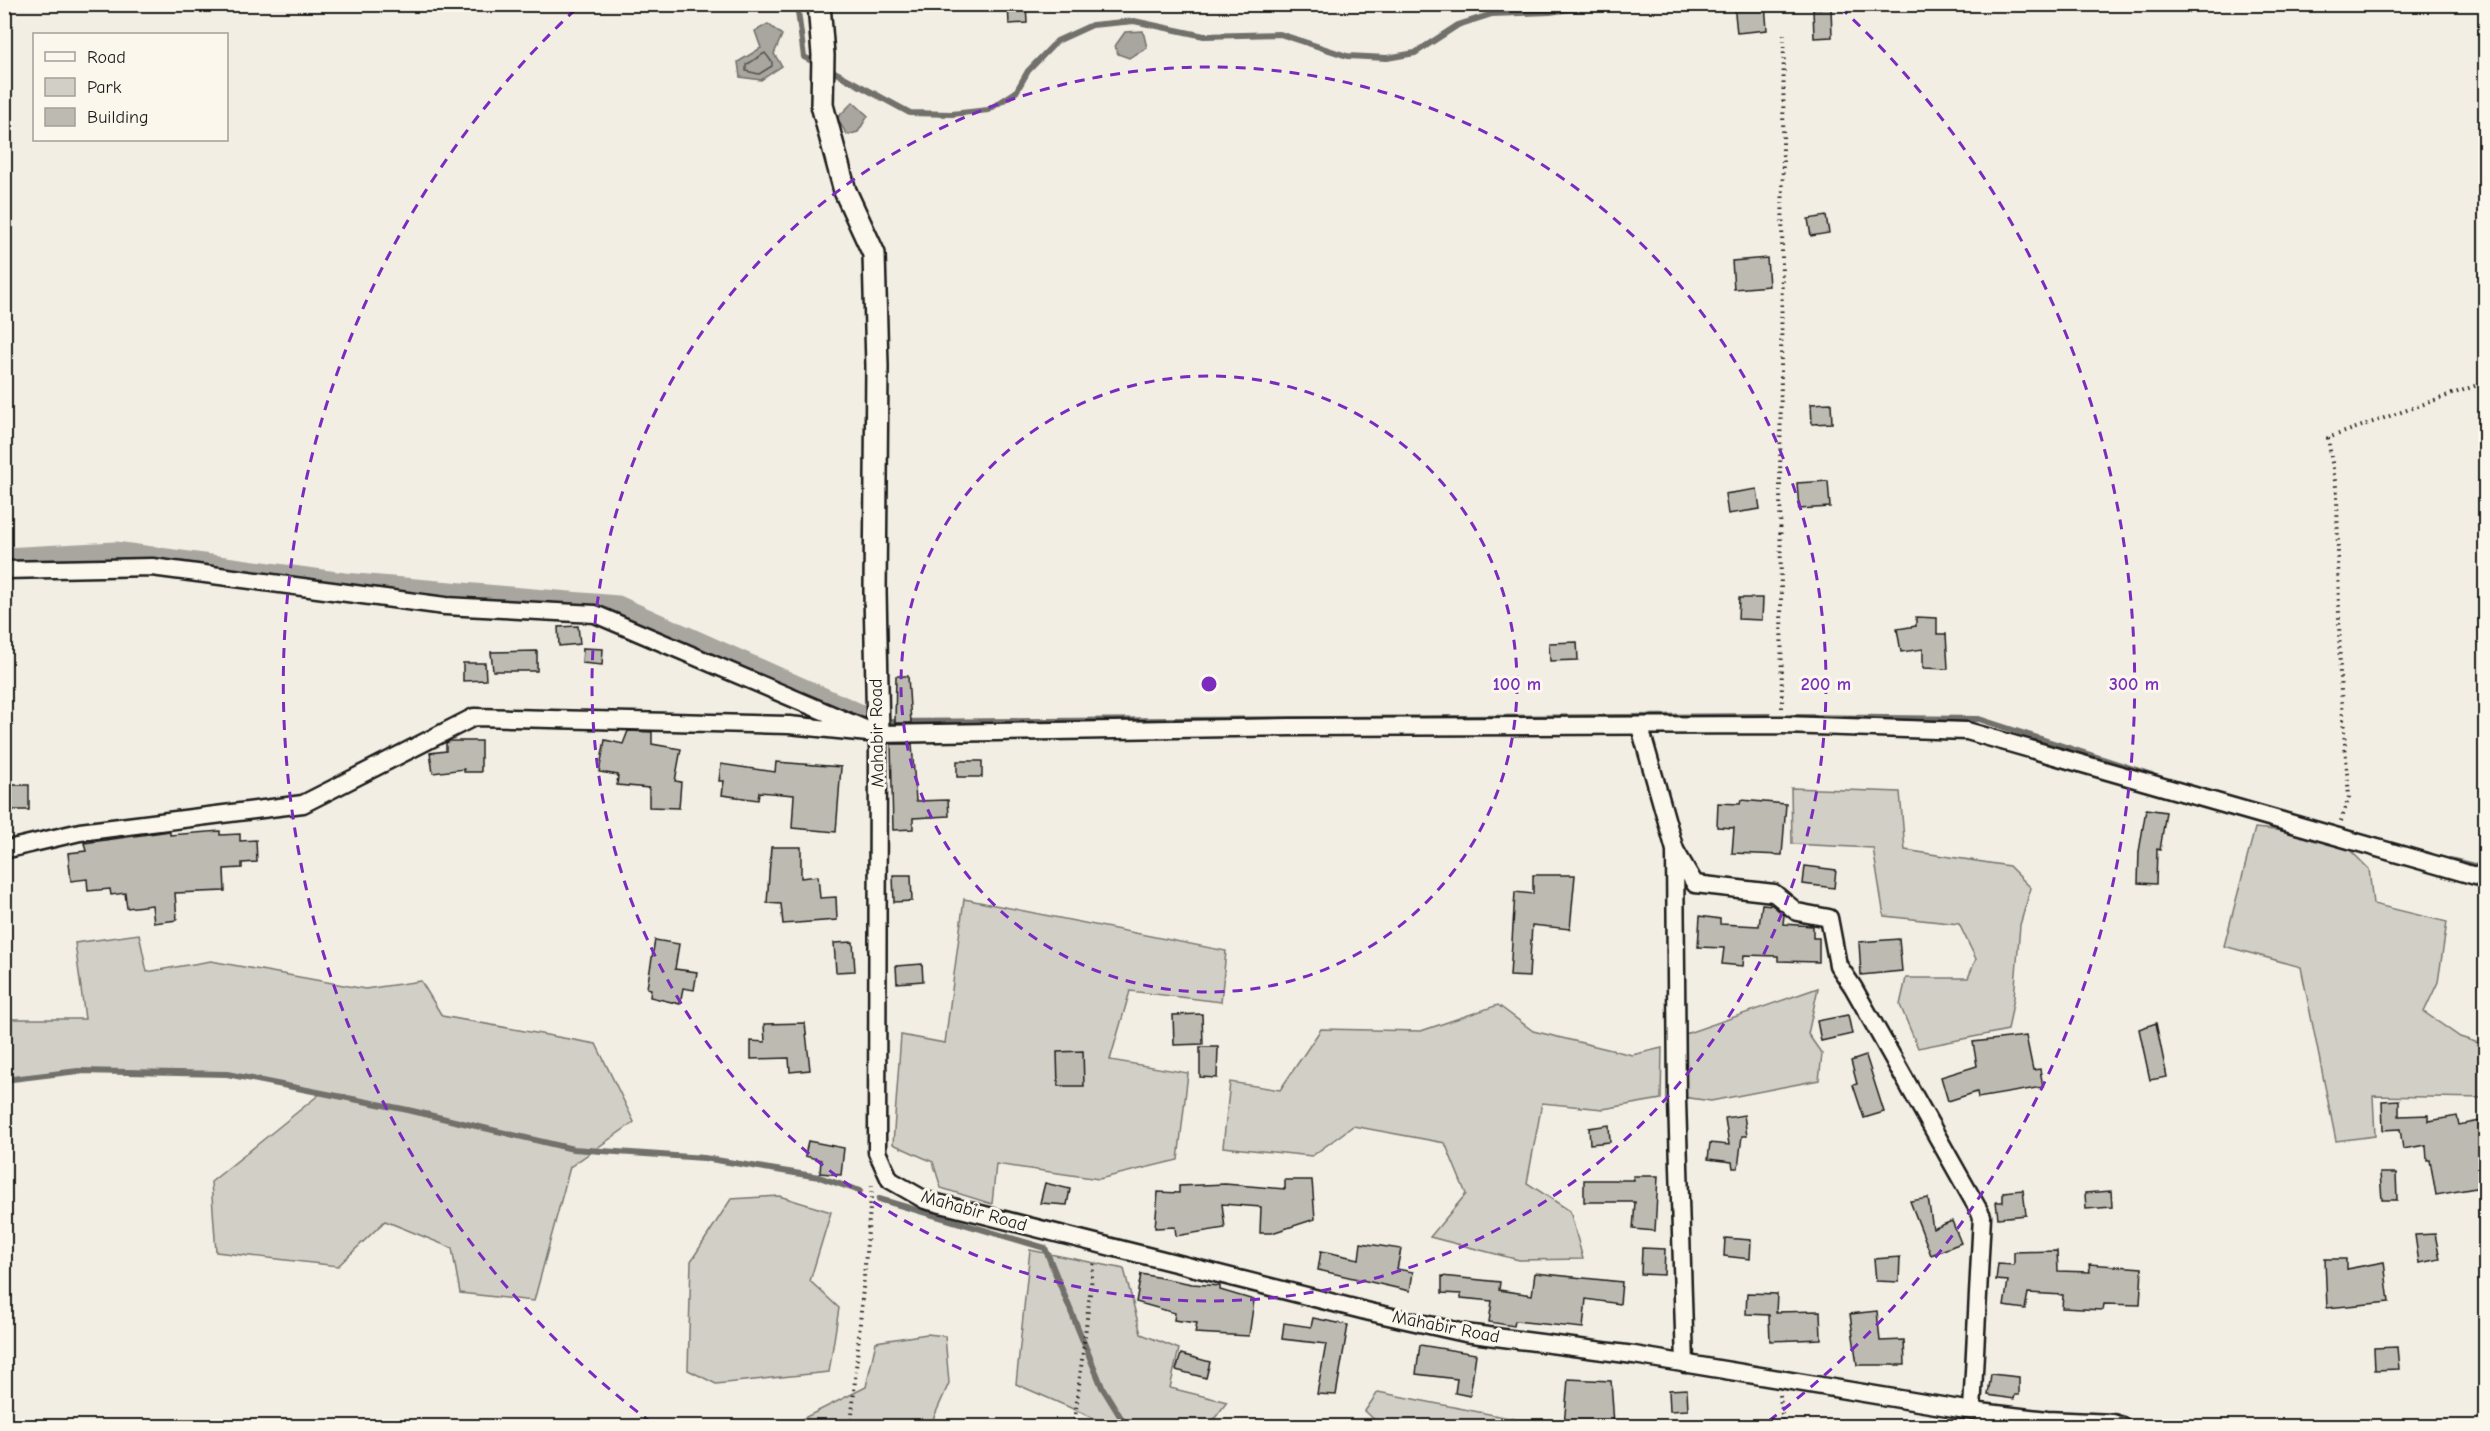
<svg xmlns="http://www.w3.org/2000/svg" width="2490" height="1431" viewBox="0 0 2490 1431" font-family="'Comic Neue',sans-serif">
	<rect width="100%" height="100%" fill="#f2eee4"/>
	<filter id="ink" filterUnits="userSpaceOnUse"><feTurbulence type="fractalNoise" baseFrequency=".0167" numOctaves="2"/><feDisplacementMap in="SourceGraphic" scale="12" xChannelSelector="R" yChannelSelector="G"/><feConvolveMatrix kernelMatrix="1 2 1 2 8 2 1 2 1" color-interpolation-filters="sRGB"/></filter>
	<g filter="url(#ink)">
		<g fill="#d2cfc6" stroke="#777671" stroke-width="1.5">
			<polygon points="1791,788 1900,792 1905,850 2009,866 2031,888 2020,925 2014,998 2008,1030 1918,1048 1900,1005 1906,978 1968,978 1976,959 1959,924 1884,916 1873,848 1792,844"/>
			<polygon points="2255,828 2336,836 2369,869 2373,904 2447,922 2438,982 2424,1012 2460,1037 2485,1045 2485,1098 2373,1096 2375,1136 2336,1141 2301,967 2224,946"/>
			<polygon points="964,899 1226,951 1221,1002 1130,991 1110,1060 1188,1073 1178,1160 1099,1179 996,1164 992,1204 941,1188 933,1162 893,1144 901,1035 945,1043"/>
			<polygon points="139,934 147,972 211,961 365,989 421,981 442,1016 596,1044 634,1122 570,1167 534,1301 460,1293 452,1248 385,1221 338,1266 216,1252 211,1182 321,1093 227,1074 78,1071 5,1080 5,1019 85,1019 75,943"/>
			<polygon points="1818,988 1808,1034 1822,1054 1819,1080 1711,1101 1683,1097 1685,1034"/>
			<polygon points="1498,1005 1533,1031 1632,1055 1662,1048 1661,1099 1603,1109 1542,1103 1527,1183 1570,1211 1583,1259 1519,1260 1430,1237 1466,1194 1445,1143 1353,1126 1312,1156 1223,1147 1230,1082 1280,1090 1321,1029 1421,1031"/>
			<polygon points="779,1196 831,1212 810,1281 839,1308 829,1372 716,1384 688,1370 691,1261 731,1199"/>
			<polygon points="1030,1250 1124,1269 1141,1334 1179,1349 1170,1388 1227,1402 1209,1426 1112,1426 1016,1384"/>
			<polygon points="927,1334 945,1336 949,1383 930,1426 826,1426 800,1420 866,1387 876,1342"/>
			<polygon points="1378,1392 1549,1426 1381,1426 1365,1411"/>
		</g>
		<g fill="#a9a6a0" stroke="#716f6b" stroke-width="1.5">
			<polygon points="768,24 782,35 774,54 782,66 761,80 740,77 738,62 761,48 755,31"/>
			<polygon points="1143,31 1147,48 1129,58 1118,54 1115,46 1125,32"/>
			<polygon points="853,102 868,116 858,132 847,135 837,118"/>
		</g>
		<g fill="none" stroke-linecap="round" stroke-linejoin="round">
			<polygon stroke="#545351" stroke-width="1.5" points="765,53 772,62 772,66 759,74 746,71 746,65"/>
			<g stroke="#716f6b" stroke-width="6">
				<polyline points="797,4 804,57 818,64"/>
				<polyline points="827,68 910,113 952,114 988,110 1016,92 1028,71 1057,41 1092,25 1134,21 1204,36 1280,34 1347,56 1387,58 1415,53 1458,25 1492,14 1550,12 1603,4"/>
				<polyline points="1792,717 1979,719 2152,775"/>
				<polyline points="886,722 1769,716"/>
				<polyline points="2450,860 2486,869"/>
				<polyline points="4,1080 78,1071 227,1074 408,1110 573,1149 704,1158 819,1177 860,1191"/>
				<polyline points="879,1199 1045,1248 1102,1387 1126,1426"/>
			</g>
			<polyline stroke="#a9a6a0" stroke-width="21" points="4,558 115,552 344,583 618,606 864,716"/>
		</g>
		<g fill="#bdbab1" stroke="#1c1c1c" stroke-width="1.5">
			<polygon points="1008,4 1026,4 1027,23 1009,24"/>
			<polygon points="1734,4 1765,4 1767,30 1737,33"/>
			<polygon points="1831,8 1832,37 1814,38 1813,9"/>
			<polygon points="1826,216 1829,233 1811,236 1808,219"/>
			<polygon points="1767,258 1769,286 1734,289 1732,261"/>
			<polygon points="1831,403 1832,423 1812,424 1811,404"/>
			<polygon points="1828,481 1830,507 1799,509 1797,483"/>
			<polygon points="1757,489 1760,509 1728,514 1725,494"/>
			<polygon points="1739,598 1763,598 1762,620 1738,619"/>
			<polygon points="1916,617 1937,618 1937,634 1946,634 1948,669 1923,668 1923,649 1901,652 1897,629 1916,626"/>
			<polygon points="578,626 580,644 559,646 558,627"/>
			<polygon points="1577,642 1578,660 1550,661 1549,643"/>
			<polygon points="583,648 603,649 602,665 582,663"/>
			<polygon points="537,651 537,671 493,671 491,652"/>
			<polygon points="463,663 485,663 486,680 463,681"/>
			<polygon points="896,676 908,676 911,723 895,723"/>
			<polygon points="628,731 652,732 652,744 681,749 675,781 681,782 679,808 649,807 649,788 617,785 618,775 599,772 605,740 623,744"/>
			<polygon points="450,741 481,741 481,772 464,772 464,769 433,773 430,753 446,751 446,743"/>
			<polygon points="891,744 912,744 916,801 948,800 949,816 913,818 913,829 893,830"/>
			<rect x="957" y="761" width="25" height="16"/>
			<polygon points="776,762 841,767 836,832 792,828 794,795 759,792 758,800 722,795 724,781 719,781 721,764 775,772"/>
			<rect x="4" y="785" width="25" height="25"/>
			<polygon points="1741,800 1786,804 1782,855 1732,853 1734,828 1717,827 1718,803 1740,804"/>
			<polygon points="2146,809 2166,812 2160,850 2157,849 2156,884 2138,883 2139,852"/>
			<polygon points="170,831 170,835 220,831 220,835 240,834 240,841 256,840 257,862 242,863 242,868 224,869 225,891 175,893 177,920 154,923 152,905 127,908 125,893 111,895 110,889 88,891 87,879 71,881 68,853 86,851 84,843"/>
			<polygon points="771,847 801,847 801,878 818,876 820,898 836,897 837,920 783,924 781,904 767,903"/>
			<polygon points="1805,866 1836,870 1834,888 1803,884"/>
			<polygon points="893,875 911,875 912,901 894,902"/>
			<polygon points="1533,875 1575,875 1570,929 1532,925 1529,977 1510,976 1515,892 1533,894"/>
			<polygon points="1762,904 1772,905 1784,915 1783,924 1813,926 1813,938 1819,938 1819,962 1778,961 1778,956 1744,955 1743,966 1722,964 1724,948 1698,947 1700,916 1720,919 1720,924 1759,926"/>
			<polygon points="1899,939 1902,971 1861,975 1859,942"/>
			<polygon points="655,940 679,944 675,969 697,972 694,990 683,988 680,1004 650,997 651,989 647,988"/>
			<polygon points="853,942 855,971 836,972 834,943"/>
			<polygon points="922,964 923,981 897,983 896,966"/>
			<polygon points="1202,1014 1203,1044 1174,1045 1173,1015"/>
			<polygon points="1848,1015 1852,1034 1821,1041 1817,1021"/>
			<polygon points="805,1023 810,1070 790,1072 789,1058 751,1059 751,1041 765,1042 764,1024"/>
			<polygon points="2156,1023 2167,1077 2150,1080 2139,1029"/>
			<polygon points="2026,1036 2033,1070 2040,1069 2043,1087 1978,1098 1977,1092 1948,1101 1941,1077 1977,1066 1973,1042"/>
			<polygon points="1200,1047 1218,1047 1217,1078 1200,1077"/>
			<polygon points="1083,1051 1084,1086 1058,1086 1057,1052"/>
			<polygon points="1866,1056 1884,1112 1864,1118 1853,1085 1857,1084 1851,1061"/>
			<polygon points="2399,1100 2399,1116 2429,1115 2429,1121 2457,1116 2459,1125 2486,1120 2486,1159 2482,1160 2485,1179 2481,1179 2481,1187 2436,1195 2430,1160 2427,1160 2426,1145 2403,1149 2400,1129 2383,1130 2382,1101"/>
			<polygon points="1744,1115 1747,1136 1742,1136 1738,1168 1733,1168 1732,1162 1708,1159 1710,1143 1729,1145 1725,1118"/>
			<polygon points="1609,1125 1610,1142 1590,1144 1589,1128"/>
			<polygon points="808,1141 844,1148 841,1175 820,1173 821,1160 805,1156"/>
			<polygon points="2380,1173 2396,1173 2397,1200 2382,1200"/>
			<polygon points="1633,1176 1658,1176 1655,1231 1633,1229 1635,1202 1584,1202 1584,1180 1634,1180"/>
			<polygon points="1285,1180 1312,1180 1315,1219 1272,1233 1260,1233 1261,1207 1222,1204 1225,1228 1176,1236 1175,1227 1155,1228 1158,1192 1179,1193 1179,1186 1225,1184 1285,1189"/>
			<polygon points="1045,1183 1070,1189 1067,1205 1040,1203"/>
			<polygon points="2023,1190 2026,1215 1998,1218 1996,1202 2003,1202 2003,1192"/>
			<polygon points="2111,1191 2112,1207 2086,1209 2085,1193"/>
			<polygon points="1928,1198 1933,1229 1952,1221 1961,1243 1931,1255 1910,1201"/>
			<polygon points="2435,1234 2440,1259 2419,1263 2415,1235"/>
			<polygon points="1725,1238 1751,1240 1750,1259 1724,1256"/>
			<polygon points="1361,1243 1401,1249 1397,1269 1413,1272 1410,1291 1318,1270 1321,1251 1359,1259"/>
			<polygon points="1642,1248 1665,1249 1664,1275 1641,1274"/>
			<polygon points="2057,1251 2058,1271 2090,1272 2089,1264 2142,1268 2140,1305 2104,1304 2103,1310 2062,1308 2063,1295 2028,1293 2025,1309 2004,1306 2008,1281 1996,1280 1998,1264 2014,1265 2014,1252"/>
			<polygon points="1900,1257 1899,1282 1876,1281 1874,1259"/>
			<polygon points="2325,1259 2346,1259 2346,1269 2384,1262 2389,1302 2327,1308"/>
			<polygon points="1535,1273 1622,1282 1620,1304 1586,1299 1583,1328 1515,1321 1514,1326 1489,1322 1492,1301 1461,1298 1461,1294 1442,1293 1442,1276 1500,1282 1499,1290 1532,1295"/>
			<polygon points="1141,1274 1192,1284 1220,1286 1220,1290 1254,1300 1249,1336 1195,1333 1197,1323 1174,1320 1175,1313 1136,1302"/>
			<polygon points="1747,1293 1777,1294 1776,1312 1820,1311 1821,1339 1770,1341 1769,1315 1746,1314"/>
			<polygon points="1877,1311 1880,1341 1904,1340 1905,1365 1857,1365 1850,1314"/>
			<polygon points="1313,1318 1348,1325 1336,1395 1317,1394 1326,1344 1282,1339 1284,1323 1311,1327"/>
			<polygon points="1420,1345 1476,1354 1470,1396 1455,1393 1457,1379 1416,1374"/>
			<polygon points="2397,1347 2399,1369 2375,1370 2374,1348"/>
			<polygon points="1181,1354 1210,1362 1206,1378 1176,1370"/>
			<polygon points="1991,1374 2019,1377 2019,1395 2015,1395 2014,1399 1988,1395"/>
			<polygon points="1568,1379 1611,1381 1614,1424 1564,1426"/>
			<polygon points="1687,1389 1688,1410 1670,1411 1669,1390"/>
		</g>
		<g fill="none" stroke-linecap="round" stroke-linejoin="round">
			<defs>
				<g id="minor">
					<polyline points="4,570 152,567 445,606 595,614 863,728"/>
					<polyline points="1640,727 1675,850 1677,1100 1685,1364"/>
					<polyline points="878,734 877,1152 890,1180 925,1200 1370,1312 1465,1333 1634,1355 1972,1411 2047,1420 2113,1423 2122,1426"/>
					<polyline points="4,850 80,832 303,804 474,717 789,725 878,734 1290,727 1783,725 1967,731 2486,879"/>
					<polyline points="1675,850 1695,884 1774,893 1797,912 1829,918 1838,965 1853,987 1982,1216 1972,1411"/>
				</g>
				<polyline id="tertiary" points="819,4 823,55 822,105 845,191 874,254 877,366 875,592 878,734"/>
			</defs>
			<use href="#minor" stroke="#1c1c1c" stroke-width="21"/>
			<use href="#tertiary" stroke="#1c1c1c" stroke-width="26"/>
			<g stroke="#1c1c1c" stroke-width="4" stroke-dasharray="1.5 4.5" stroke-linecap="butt">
				<polyline points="1782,708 1780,486 1784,30"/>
				<polyline points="2341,821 2349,797 2340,678 2337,493 2328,438 2486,382"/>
				<polyline points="1780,1395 1783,1426"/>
				<polyline points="851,1426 872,1185"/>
				<polyline points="1074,1426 1094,1260"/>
			</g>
			<use href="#minor" stroke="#fbf7ec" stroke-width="16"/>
			<use href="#tertiary" stroke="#fbf7ec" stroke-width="21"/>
		</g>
	</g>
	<g fill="none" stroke="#7b2cbf" stroke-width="3" stroke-dasharray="10 8">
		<circle cx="1209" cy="684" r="308"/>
		<circle cx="1209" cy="684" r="617"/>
		<path d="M652 1423A925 925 0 0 1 578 7M1840 7A925 925 0 0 1 1766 1423"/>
	</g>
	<g text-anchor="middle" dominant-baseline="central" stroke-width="6" stroke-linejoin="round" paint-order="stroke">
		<g font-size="18" fill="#1c1c1c" stroke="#fbf7ec">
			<text transform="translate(877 733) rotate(-91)">Mahabir Road</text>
			<text transform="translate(974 1211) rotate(16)">Mahabir Road</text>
			<text transform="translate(1446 1327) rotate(11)">Mahabir Road</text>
		</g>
	</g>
	<circle cx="1209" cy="684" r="9" fill="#7b2cbf" stroke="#fbf7ec" stroke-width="3"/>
	<g font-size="18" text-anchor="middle" font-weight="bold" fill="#7b2cbf" stroke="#fbf7ec" stroke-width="6" stroke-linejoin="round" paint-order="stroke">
		<text x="1517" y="690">100 m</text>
		<text x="1826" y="690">200 m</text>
		<text x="2134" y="690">300 m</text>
	</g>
	<rect width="2490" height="1431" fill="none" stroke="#fbf7ec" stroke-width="24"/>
	<rect x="12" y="12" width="2466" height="1407" fill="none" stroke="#1c1c1c" stroke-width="2" filter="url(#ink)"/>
	<rect x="33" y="33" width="195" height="108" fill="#fbf7ec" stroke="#a29f99" stroke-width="1.5"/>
	<rect x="45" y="52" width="30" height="9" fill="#fbf7ec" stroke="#a29f99" stroke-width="1.5"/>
	<text x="87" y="63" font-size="18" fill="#1c1c1c">Road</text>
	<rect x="45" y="78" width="30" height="18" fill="#d2cfc6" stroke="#a29f99" stroke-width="1.5"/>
	<text x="87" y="93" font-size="18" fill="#1c1c1c">Park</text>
	<rect x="45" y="108" width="30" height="18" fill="#bdbab1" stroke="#a29f99" stroke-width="1.5"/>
	<text x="87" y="123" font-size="18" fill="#1c1c1c">Building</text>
</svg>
